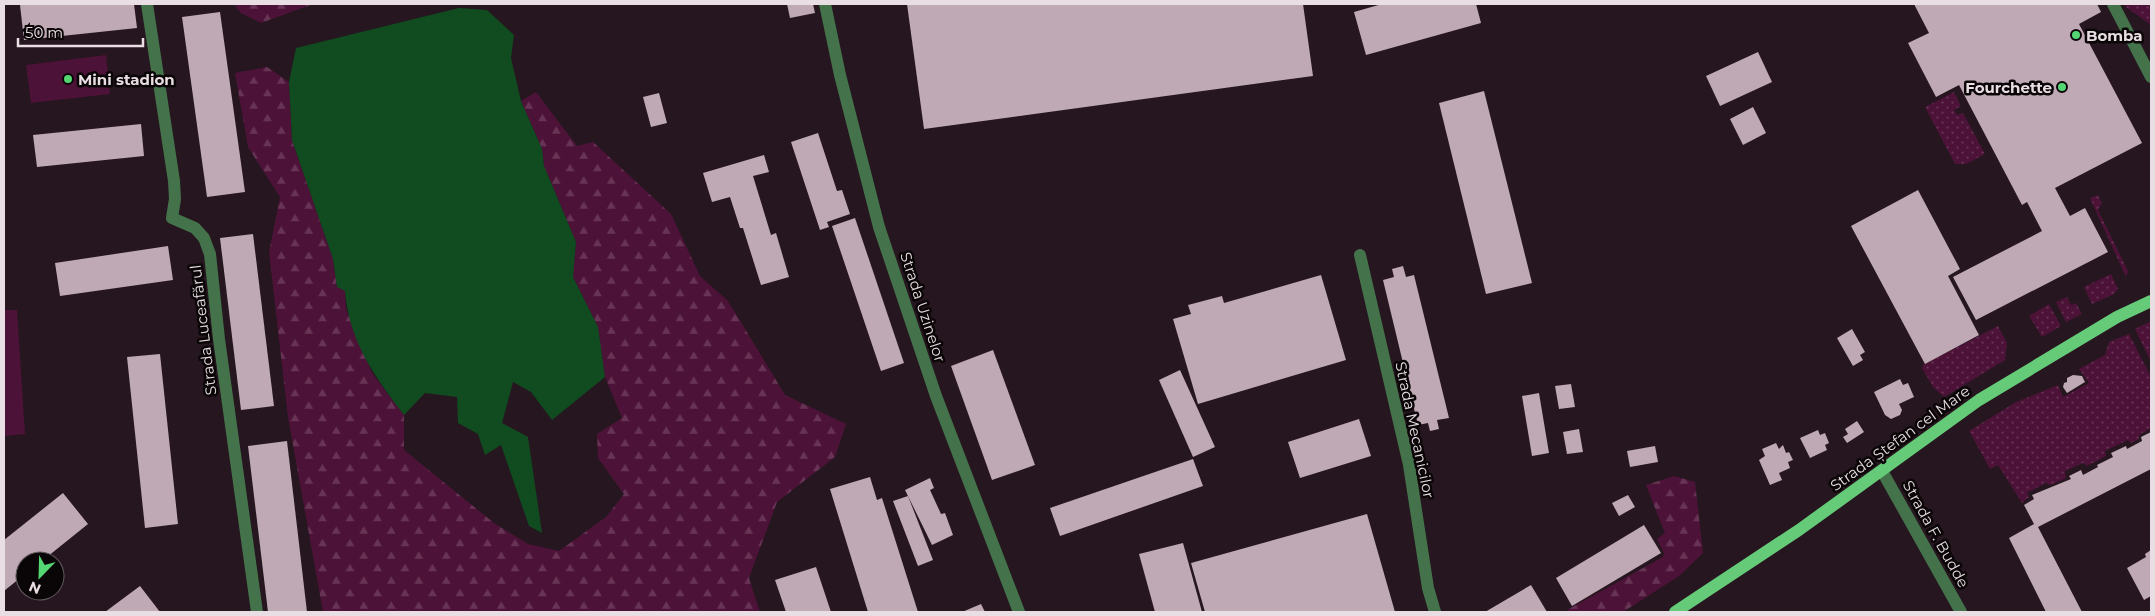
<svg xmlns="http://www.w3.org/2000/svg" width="2155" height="616" viewBox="0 0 2155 616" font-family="Montserrat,sans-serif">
	<defs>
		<pattern id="grass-dots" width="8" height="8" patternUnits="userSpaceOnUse" patternTransform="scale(1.25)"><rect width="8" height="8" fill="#4d1238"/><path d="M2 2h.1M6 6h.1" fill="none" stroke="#673455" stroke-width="1.8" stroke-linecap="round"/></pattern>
		<pattern id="forest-firs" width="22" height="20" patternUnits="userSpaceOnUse" patternTransform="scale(1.25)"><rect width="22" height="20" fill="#4d1238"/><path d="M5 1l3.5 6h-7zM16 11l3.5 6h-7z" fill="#673455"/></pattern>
	</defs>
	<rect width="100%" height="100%" fill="#26161f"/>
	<g fill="url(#grass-dots)">
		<polygon points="2124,4 2151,4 2151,25 2126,7"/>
		<polygon points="1954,92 1961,106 1954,110 1957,115 1963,113 1985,154 1966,164 1955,164 1925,107"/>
		<polygon points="2098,195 2102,203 2098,210 2128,271 2126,277 2090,198"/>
		<polygon points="2111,274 2118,289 2114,294 2092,304 2084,287"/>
		<polygon points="2067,297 2071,305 2076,303 2082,314 2066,322 2056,302"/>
		<polygon points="2049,304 2061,326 2042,337 2029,316"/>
		<polygon points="2151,321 2151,362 2135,329"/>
		<polygon points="1998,326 2007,343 2005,360 1944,397 1933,387 1922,368 1923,365"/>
		<polygon points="2129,334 2151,377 2151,428 2139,435 2139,439 2131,443 2128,440 2105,451 2106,456 2087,466 2083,463 2065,471 2066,478 2050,485 2046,483 2027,493 2029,497 2022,503 1998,465 1990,469 1969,431 2016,402 2058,385 2063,397 2089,383 2079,369 2105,355 2109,342"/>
	</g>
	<g fill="url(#forest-firs)">
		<polygon points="234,4 313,4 261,23 241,13"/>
		<polygon points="267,67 289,82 292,140 333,259 337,287 345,290 346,309 372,373 404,415 404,450 494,523 528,544 559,551 606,517 624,494 598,458 597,434 622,418 605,377 598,327 573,277 576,242 544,166 542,149 521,101 536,92 577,146 593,142 671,214 700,276 728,301 785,395 846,424 835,457 777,502 749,578 760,612 323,612 288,417 269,252 280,197 248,147 235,73"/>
		<polygon points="1674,476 1695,482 1703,553 1679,576 1623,612 1568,612 1567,610 1663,557 1664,553 1657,539 1665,533 1646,485"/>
	</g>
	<g fill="#4d1238">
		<polygon points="106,55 110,94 31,103 26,65"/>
		<polygon points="4,310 17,310 25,434 4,436"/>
	</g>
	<path fill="#104c20" d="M 459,8 L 487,10 L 514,35 L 511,58 L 521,101 L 542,149 L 544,166 L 576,242 L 573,277 L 598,327 L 605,377 L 552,420 L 531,392 L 513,382 L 502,423 L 528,437 L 542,533 L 529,526 L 501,445 L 485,455 L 478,434 L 458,423 L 457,397 L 425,393 L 404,415 C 374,376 349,341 345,291 L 337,287 L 333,259 L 292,140 L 289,82 L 296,48 Z"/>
	<g fill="#bfa9b4">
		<polygon points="31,4 134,4 137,28 24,40 20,5"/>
		<polygon points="787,4 813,4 815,13 790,18"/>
		<polygon points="907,4 1303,4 1313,76 924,129"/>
		<polygon points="1382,4 1476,4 1481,23 1366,55 1354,12"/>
		<polygon points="1914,4 2097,4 2101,12 2079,24 2142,143 2055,188 2070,216 2085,208 2108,252 1976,320 1953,277 2042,231 2027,202 2022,205 1959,85 1936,97 1908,43 1929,33"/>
		<polygon points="220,12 245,192 207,197 182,17"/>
		<polygon points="1758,52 1772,82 1720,106 1706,76"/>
		<polygon points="1484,91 1532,283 1486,294 1439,103"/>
		<polygon points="659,93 667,123 651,127 643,97"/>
		<polygon points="1753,107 1766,133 1743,145 1730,119"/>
		<polygon points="141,124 144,156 37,167 33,135"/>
		<polygon points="818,133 837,191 842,190 850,214 827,222 829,227 820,230 791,142"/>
		<polygon points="764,155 769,172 753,176 771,235 776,233 789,277 761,285 743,228 740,228 730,197 712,202 703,173"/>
		<polygon points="1918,190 1960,269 1948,276 1979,335 1925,364 1851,226"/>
		<polygon points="855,218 904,363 881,371 832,226"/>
		<polygon points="253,234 274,406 241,410 220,238"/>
		<polygon points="168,246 173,280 60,296 55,263"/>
		<polygon points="1403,266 1406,277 1414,275 1449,418 1437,420 1439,429 1430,431 1428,423 1418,425 1383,280 1394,277 1392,269"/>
		<polygon points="1321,275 1346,360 1198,404 1173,319 1191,314 1188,305 1222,296 1224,303"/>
		<polygon points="1852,329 1865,352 1860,355 1863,360 1853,366 1837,338"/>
		<polygon points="993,350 1035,465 992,480 951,366"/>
		<polygon points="160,354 178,524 145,528 127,357"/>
		<polygon points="1180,370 1215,447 1193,457 1159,380"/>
		<polygon points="2073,375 2082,376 2085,382 2067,393 2063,387 2064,383 2067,382 2067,378"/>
		<polygon points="1900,379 1903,385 1908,383 1914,397 1899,404 1902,410 1900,415 1891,419 1885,415 1874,392"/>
		<polygon points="1571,384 1575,407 1559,409 1555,386"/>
		<polygon points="1539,393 1549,453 1532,456 1522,396"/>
		<polygon points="1359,419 1371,456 1300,478 1288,442"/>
		<polygon points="1857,421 1864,432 1847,443 1843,437 1848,434 1845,429"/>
		<polygon points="1579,429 1583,452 1567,454 1563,432"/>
		<polygon points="1818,430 1820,435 1825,433 1829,443 1825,445 1827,450 1810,458 1800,438"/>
		<polygon points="2151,432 2151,469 2038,527 2082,612 2046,612 2009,538 2034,524 2024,505 2034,499 2032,495 2071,479 2069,476 2081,470 2083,475 2098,467 2097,465 2113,457 2111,453 2126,446 2127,449 2142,441 2141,437"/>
		<polygon points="287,441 307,612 268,612 248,446"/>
		<polygon points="1776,443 1779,449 1783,445 1786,453 1789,452 1793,460 1788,462 1790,468 1779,473 1782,480 1770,485 1759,460 1765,456 1762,449"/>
		<polygon points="1655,446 1658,462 1630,467 1627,451"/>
		<polygon points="1193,459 1203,486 1060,536 1050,508"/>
		<polygon points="870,477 877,500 882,498 918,612 868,612 830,489"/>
		<polygon points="930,478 934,488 930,490 941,514 945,513 953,535 932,545 905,490"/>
		<polygon points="63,493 88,524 42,561 25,561 25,574 4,591 4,540"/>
		<polygon points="1628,495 1635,507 1619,516 1612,503"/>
		<polygon points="908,496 933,560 918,566 893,501"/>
		<polygon points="1367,514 1395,612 1205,612 1191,563"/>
		<polygon points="1644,525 1661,553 1572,606 1556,578"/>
		<polygon points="1183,543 1202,612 1155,612 1139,554"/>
		<polygon points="2151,550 2151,596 2144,600 2127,568 2146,557 2145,554"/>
		<polygon points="816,567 831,612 786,612 775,580"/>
		<polygon points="1531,585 1547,612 1485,612"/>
		<polygon points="140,586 160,612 105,612"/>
		<polygon points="981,604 985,612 962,612"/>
	</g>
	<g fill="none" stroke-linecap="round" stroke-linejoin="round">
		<g stroke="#44724b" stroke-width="12">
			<polyline points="147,4 174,181 175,199 172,218 195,228 204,238 210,254 219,339 257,612"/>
			<polyline points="825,4 840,75 879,227 936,396 1019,612"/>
			<polyline points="2113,4 2151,77"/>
			<polyline points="1360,255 1409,465 1428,588 1435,612"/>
			<polyline points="1882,471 1961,612"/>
		</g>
		<polyline stroke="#65cb79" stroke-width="12" points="1675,612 1799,530 1979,400 2117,317 2151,301"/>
	</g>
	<g fill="#54d672" stroke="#0a0507" stroke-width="2">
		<circle cx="2076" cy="35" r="5"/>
		<circle cx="68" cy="79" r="5"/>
		<circle cx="2062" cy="87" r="5"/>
	</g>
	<g text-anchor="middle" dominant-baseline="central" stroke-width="5" stroke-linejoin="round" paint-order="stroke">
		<g font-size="15" font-weight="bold" fill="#e9dee3" stroke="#0a0507" text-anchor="start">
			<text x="2086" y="35">Bomba</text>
			<text x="78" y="79">Mini stadion</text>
			<text x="2052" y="87" text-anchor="end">Fourchette</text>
		</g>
		<g font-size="15" fill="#e9dee3" stroke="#0a0507">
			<text transform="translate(923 307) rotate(72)">Strada Uzinelor</text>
			<text transform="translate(203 330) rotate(-97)">Strada Luceafărul</text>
			<text transform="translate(1415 430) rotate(78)">Strada Mecanicilor</text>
			<text transform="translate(1900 438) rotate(-36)">Strada Ștefan cel Mare</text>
			<text transform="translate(1936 534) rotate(61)">Strada F. Budde</text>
		</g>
	</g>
	<rect width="2155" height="616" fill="none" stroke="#e9dee3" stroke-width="10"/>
	<g transform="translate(40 576) rotate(203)"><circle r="24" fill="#0a0507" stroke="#635c5f"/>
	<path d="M0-4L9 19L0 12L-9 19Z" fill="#54d672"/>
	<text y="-8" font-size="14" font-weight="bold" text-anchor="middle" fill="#e9dee3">N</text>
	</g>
	<path d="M18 38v8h125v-8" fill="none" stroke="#e9dee3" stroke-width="2.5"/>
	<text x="25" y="38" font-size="15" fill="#e9dee3" stroke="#0a0507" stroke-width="4" paint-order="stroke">50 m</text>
</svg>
